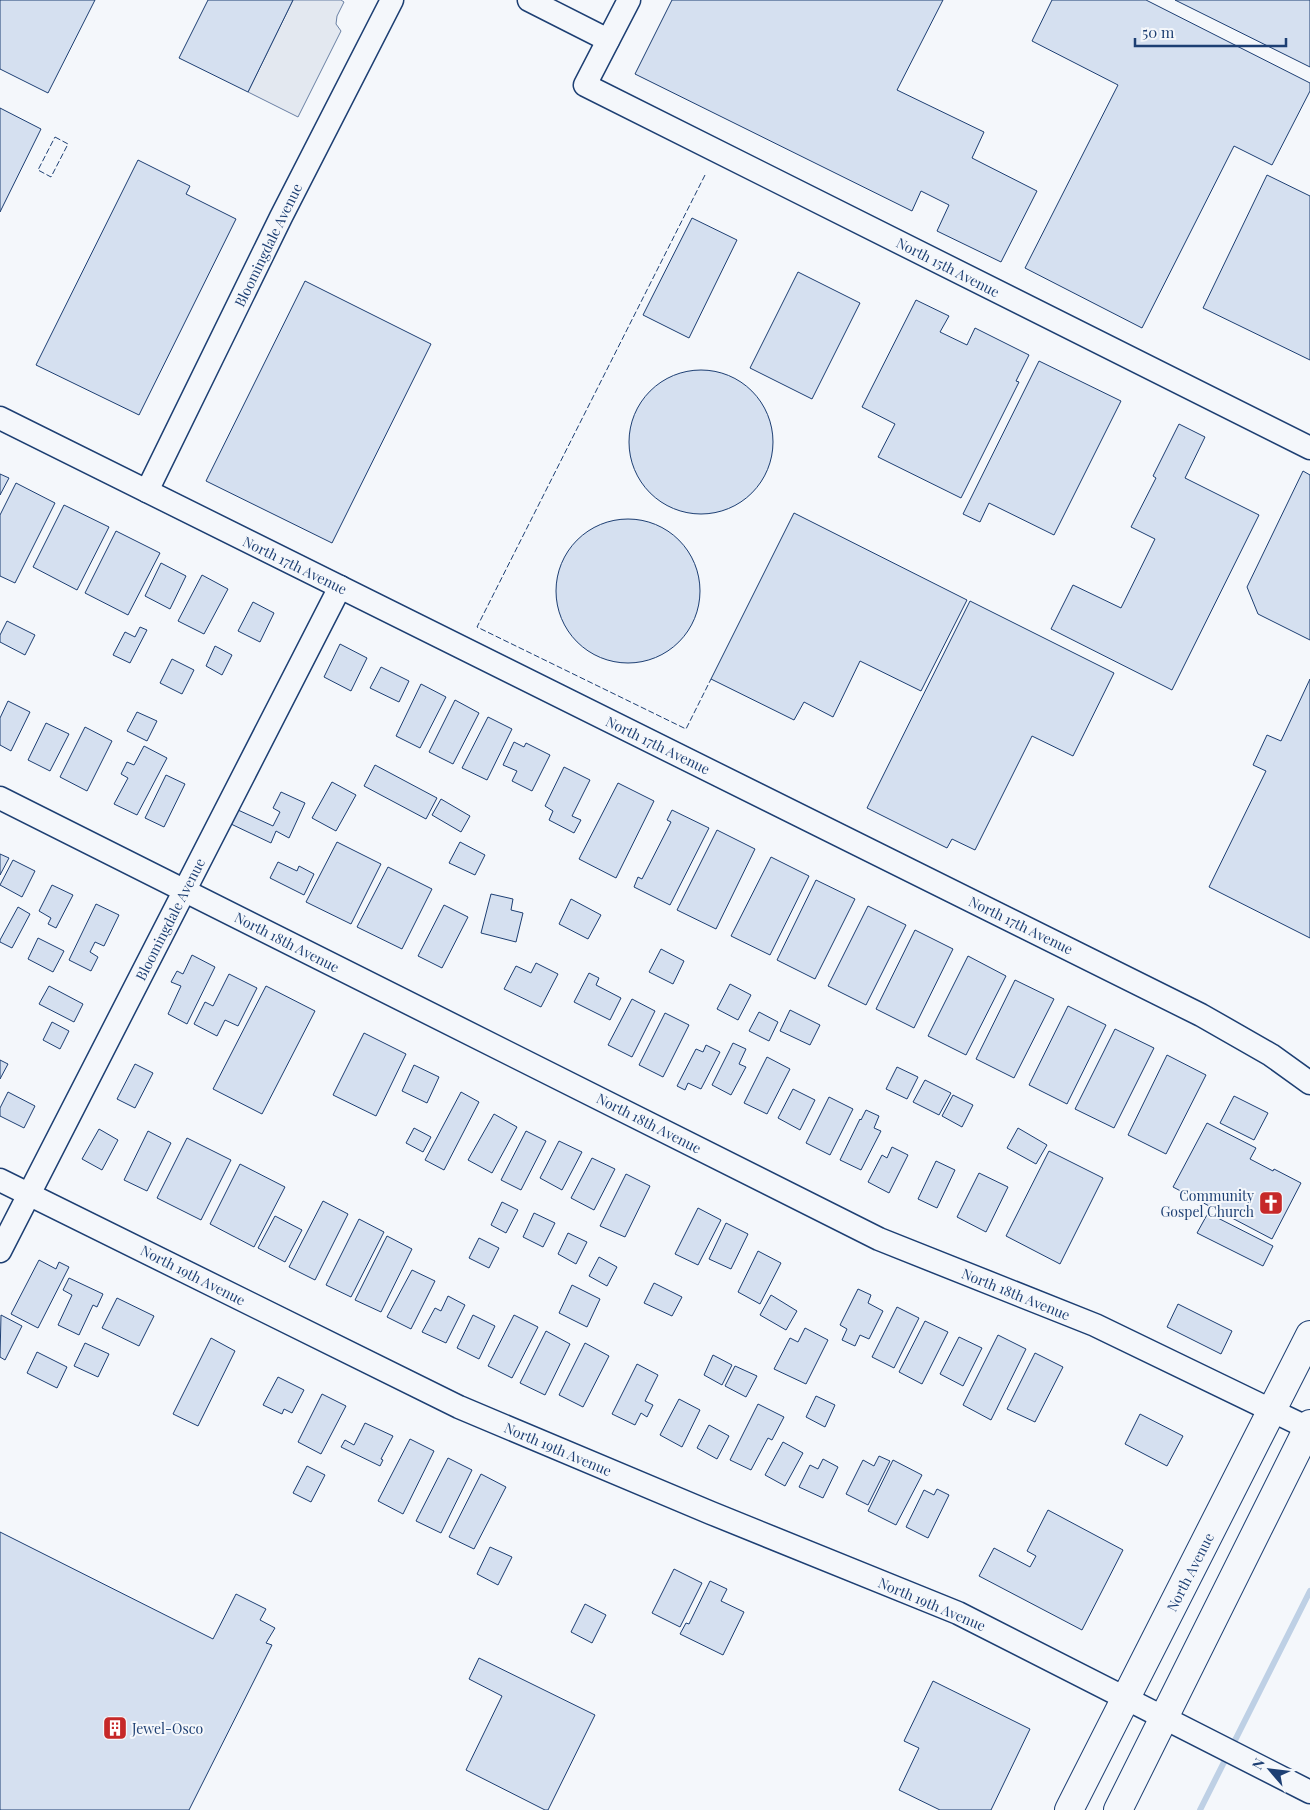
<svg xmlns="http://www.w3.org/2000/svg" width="1310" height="1810" viewBox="0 0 1310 1810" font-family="'Playfair Display',serif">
	<rect width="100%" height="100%" fill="#f4f7fb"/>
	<polygon fill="#e3e8f0" stroke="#687fa3" points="293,0 341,0 344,2 337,16 336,24 341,31 298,117 248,92"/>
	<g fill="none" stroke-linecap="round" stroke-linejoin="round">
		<polyline stroke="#bed0e5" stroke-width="6" points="1200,1810 1310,1591"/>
	</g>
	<g fill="#d5e0f0" stroke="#1d3f73">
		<polygon points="0,0 95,0 48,93 0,69"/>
		<polygon points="208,0 293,0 248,92 179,58"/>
		<polygon points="672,0 943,0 897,90 984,132 972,158 1037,191 1001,262 937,231 949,205 921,191 912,211 635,74"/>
		<polygon points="1052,0 1146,0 1310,83 1310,91 1272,165 1234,146 1142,328 1025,268 1118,85 1032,41"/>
		<polygon points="1175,0 1310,0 1310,67"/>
		<polygon points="0,108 41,129 0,212"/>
		<polygon points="138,160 190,186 186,194 236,219 139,415 36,365"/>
		<polygon points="1267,175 1310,196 1310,360 1203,308"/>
		<polygon points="692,218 737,240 689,338 643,315"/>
		<polygon points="798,272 860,303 812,399 750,368"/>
		<polygon points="305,281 431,344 332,543 206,481"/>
		<polygon points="916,300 949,316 940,332 967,345 975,328 1029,355 1016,381 1019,382 961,498 878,457 895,424 862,407"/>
		<polygon points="1039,361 1121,401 1054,535 989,503 980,522 963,514"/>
		<circle cx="701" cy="442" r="72"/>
		<polygon points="1179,424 1205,437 1185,478 1259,515 1172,690 1051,629 1073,585 1121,608 1155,539 1131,527 1156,478 1153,476"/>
		<polygon points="1303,471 1310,475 1310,640 1258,614 1247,587"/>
		<polygon points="0,474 9,478 0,495"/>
		<polygon points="16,483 55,503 15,583 0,576 0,515"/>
		<polygon points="64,505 109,527 77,590 33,567"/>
		<polygon points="794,513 967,600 921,691 860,661 833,717 804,702 794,720 711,679"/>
		<circle cx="628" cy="591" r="72"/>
		<polygon points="116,531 160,553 128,615 85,593"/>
		<polygon points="161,563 186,576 170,609 145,596"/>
		<polygon points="202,575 228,589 204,634 178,621"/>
		<polygon points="970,601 1114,673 1073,756 1032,736 975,850 952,839 947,848 867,808"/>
		<polygon points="253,602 274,613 260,642 238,631"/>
		<polygon points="7,621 35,635 25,655 0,642 0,635"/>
		<polygon points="140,627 147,630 130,663 113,655 125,632 135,637"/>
		<polygon points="340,644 367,658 351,691 324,677"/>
		<polygon points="215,646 232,655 222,675 206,666"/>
		<polygon points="172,659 194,670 182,694 160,683"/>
		<polygon points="381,667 409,681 399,702 370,688"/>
		<polygon points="1310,679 1310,938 1209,887 1266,771 1253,765 1267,735 1281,741"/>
		<polygon points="421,684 446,697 420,748 396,736"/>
		<polygon points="455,700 479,713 453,764 429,752"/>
		<polygon points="8,701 30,712 11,751 0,745 0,718"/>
		<polygon points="137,712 157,721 147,741 127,731"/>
		<polygon points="488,717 512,729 487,780 462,768"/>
		<polygon points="46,723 69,734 50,771 28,760"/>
		<polygon points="85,727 112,741 87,791 60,777"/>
		<polygon points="514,742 524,747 526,743 550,755 532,791 512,781 517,771 503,765"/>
		<polygon points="144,746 167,758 137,815 114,804 128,778 121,774 127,762 134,765"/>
		<polygon points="375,765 437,798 426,819 364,786"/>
		<polygon points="564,767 590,780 572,816 581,820 574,833 549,820 553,811 545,806"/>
		<polygon points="166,775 185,784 164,827 145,818"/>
		<polygon points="332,782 356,795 336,831 312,818"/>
		<polygon points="618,783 654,801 616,878 579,859"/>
		<polygon points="281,792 305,803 289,838 276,831 271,843 231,824 238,810 273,826 280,812 273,808"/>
		<polygon points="441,799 470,816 461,832 432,815"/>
		<polygon points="672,810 709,828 670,905 634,887 638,877 642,879 671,822 667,820"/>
		<polygon points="717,830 755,849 716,929 677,910"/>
		<polygon points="337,842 381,864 351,924 306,902"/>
		<polygon points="460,842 485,855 475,875 449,863"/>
		<polygon points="0,854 9,858 0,875"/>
		<polygon points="771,857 809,876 770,955 731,936"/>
		<polygon points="13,860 35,871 22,897 0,885"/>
		<polygon points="278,862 297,871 299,866 314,874 304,895 270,878"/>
		<polygon points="388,867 432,889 402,949 357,927"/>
		<polygon points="816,880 855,899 815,979 777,960"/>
		<polygon points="52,885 73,895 56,928 48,924 51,918 39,911"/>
		<polygon points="491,894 513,899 511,910 523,913 516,942 481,933"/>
		<polygon points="571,899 601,915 588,939 559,924"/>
		<polygon points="96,904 119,915 104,946 95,942 90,952 98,957 91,971 69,960"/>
		<polygon points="444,905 468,917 442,968 418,956"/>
		<polygon points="868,906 906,925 866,1005 828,986"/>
		<polygon points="18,907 30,914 12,948 0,942 0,940"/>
		<polygon points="915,930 953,949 914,1028 876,1009"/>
		<polygon points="38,938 64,951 53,972 28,959"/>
		<polygon points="661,949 684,961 673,984 649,972"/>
		<polygon points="192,955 215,967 187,1024 168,1014 181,986 171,982 177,971 183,974"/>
		<polygon points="968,956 1006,976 966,1055 928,1036"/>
		<polygon points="536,963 558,974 541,1007 504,989 516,966 531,973"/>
		<polygon points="589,973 599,978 596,985 621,998 610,1020 574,1002"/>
		<polygon points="229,974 257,988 238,1026 225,1020 217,1036 194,1024 205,1002 213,1006"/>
		<polygon points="1015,980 1054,999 1014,1078 976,1059"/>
		<polygon points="730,984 751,995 738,1020 717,1009"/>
		<polygon points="49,986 83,1004 74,1022 39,1004"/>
		<polygon points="266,986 315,1011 262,1114 213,1089"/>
		<polygon points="632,999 655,1011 632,1057 608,1045"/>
		<polygon points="1068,1006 1106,1025 1067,1104 1029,1085"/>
		<polygon points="790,1010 820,1025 810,1045 780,1031"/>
		<polygon points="759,1012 778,1022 769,1041 749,1031"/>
		<polygon points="665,1013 689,1025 663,1077 639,1065"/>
		<polygon points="52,1022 69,1031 60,1049 43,1040"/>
		<polygon points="1115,1029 1154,1048 1114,1128 1075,1109"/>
		<polygon points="364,1033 406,1054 376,1116 333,1095"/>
		<polygon points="733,1043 746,1049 739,1064 746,1067 731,1095 712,1085"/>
		<polygon points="706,1045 720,1052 701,1089 688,1083 685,1090 677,1086 696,1049 703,1052"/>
		<polygon points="1167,1055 1206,1075 1166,1154 1128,1135"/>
		<polygon points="767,1057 790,1069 767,1114 744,1103"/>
		<polygon points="0,1060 8,1064 0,1079"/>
		<polygon points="135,1064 153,1073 135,1108 117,1099"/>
		<polygon points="414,1065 439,1077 427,1103 402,1091"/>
		<polygon points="897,1067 918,1077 907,1099 886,1089"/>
		<polygon points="925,1080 951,1093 939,1115 913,1102"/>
		<polygon points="793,1089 815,1100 800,1130 778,1118"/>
		<polygon points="8,1092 35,1106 24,1128 0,1116 0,1108"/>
		<polygon points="461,1092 479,1102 444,1170 425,1160"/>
		<polygon points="953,1095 973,1105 962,1127 942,1116"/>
		<polygon points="1234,1096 1268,1113 1254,1140 1220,1123"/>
		<polygon points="829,1097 853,1109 830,1155 806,1143"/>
		<polygon points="866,1110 879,1116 874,1128 881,1131 861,1170 840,1160 860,1119 861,1120"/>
		<polygon points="494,1114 517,1127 492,1173 468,1160"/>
		<polygon points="1207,1123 1256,1148 1250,1159 1273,1171 1274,1169 1301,1183 1272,1239 1173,1187"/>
		<polygon points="414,1128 431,1137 423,1152 406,1143"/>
		<polygon points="1018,1128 1047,1145 1036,1164 1007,1148"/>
		<polygon points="99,1129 118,1140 102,1170 82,1159"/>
		<polygon points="148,1131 171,1143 147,1191 124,1180"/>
		<polygon points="526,1131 546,1141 521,1190 501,1180"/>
		<polygon points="187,1138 231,1160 201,1220 157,1198"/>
		<polygon points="559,1141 582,1152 562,1190 540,1178"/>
		<polygon points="892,1147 908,1155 889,1193 868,1182 882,1155 887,1158"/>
		<polygon points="1049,1151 1103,1178 1060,1264 1006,1236"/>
		<polygon points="592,1158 615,1169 594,1210 571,1198"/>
		<polygon points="936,1161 955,1170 937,1208 918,1199"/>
		<polygon points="240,1164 285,1187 254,1247 210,1224"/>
		<polygon points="979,1173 1008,1187 986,1232 957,1217"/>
		<polygon points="626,1174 650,1186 625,1237 600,1226"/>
		<polygon points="323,1201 348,1214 315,1280 289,1267"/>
		<polygon points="502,1202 518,1210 506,1233 491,1225"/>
		<polygon points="698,1208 721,1220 698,1265 675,1254"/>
		<polygon points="534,1213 555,1223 543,1247 523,1237"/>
		<polygon points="1208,1213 1273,1246 1263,1266 1197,1233"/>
		<polygon points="275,1216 302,1230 285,1262 258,1248"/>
		<polygon points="359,1219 384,1232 351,1297 326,1285"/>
		<polygon points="726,1223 748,1234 731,1269 709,1259"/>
		<polygon points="568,1233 587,1242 576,1264 558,1254"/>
		<polygon points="387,1236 412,1249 381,1312 355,1300"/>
		<polygon points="479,1238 499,1248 489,1268 469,1258"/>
		<polygon points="758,1251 781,1263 760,1304 738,1292"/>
		<polygon points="599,1257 617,1267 607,1286 589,1276"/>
		<polygon points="39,1260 56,1269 59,1262 69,1267 38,1328 11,1314"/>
		<polygon points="412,1270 435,1281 411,1329 387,1317"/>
		<polygon points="69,1278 103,1294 97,1307 93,1305 79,1335 58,1325 72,1295 63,1290"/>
		<polygon points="654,1283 682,1297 672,1316 644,1303"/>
		<polygon points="572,1285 600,1299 587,1327 559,1313"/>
		<polygon points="858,1289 871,1295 868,1303 883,1311 869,1339 860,1335 855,1346 842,1340 847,1329 840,1325"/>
		<polygon points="771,1295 797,1311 786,1330 760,1315"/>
		<polygon points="448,1296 465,1305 446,1343 422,1332 435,1308 441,1311"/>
		<polygon points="117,1298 154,1316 139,1346 102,1328"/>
		<polygon points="1178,1304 1232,1331 1221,1354 1167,1327"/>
		<polygon points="897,1307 919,1318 894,1368 872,1357"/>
		<polygon points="1,1315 22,1326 5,1360 0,1357"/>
		<polygon points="473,1315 495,1326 479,1359 457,1348"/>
		<polygon points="514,1315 538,1327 512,1378 488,1366"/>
		<polygon points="925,1321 948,1332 922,1384 899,1372"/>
		<polygon points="805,1328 828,1340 806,1384 774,1369 790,1338 798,1342"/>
		<polygon points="546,1331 570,1344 545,1395 520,1383"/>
		<polygon points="998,1335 1026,1349 991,1420 963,1405"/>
		<polygon points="959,1337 982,1348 963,1386 940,1374"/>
		<polygon points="211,1338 235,1351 198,1426 173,1414"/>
		<polygon points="85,1343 109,1354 98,1377 74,1366"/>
		<polygon points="585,1343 609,1356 583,1407 559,1395"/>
		<polygon points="37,1352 67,1367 57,1388 27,1373"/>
		<polygon points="1035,1353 1063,1367 1035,1422 1007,1409"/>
		<polygon points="713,1355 732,1365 722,1385 704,1375"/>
		<polygon points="637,1364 658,1375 645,1401 653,1405 647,1417 641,1413 635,1425 612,1414"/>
		<polygon points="735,1366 757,1376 746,1397 725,1386"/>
		<polygon points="278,1377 304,1390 292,1413 284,1409 282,1414 263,1405"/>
		<polygon points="322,1394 346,1406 321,1454 298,1442"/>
		<polygon points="816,1396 835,1405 825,1427 806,1417"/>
		<polygon points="679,1399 700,1410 682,1447 660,1435"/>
		<polygon points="758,1404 784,1417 772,1440 768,1438 751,1470 730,1460"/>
		<polygon points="1140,1414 1183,1436 1167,1466 1125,1444"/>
		<polygon points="365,1423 393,1436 381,1459 383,1460 380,1466 341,1447 345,1440 354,1445"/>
		<polygon points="709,1425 729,1436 717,1459 697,1448"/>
		<polygon points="410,1439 434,1451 403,1514 378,1501"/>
		<polygon points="783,1442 803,1453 785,1486 765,1475"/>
		<polygon points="879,1456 890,1461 868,1505 846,1494 863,1460 874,1466"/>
		<polygon points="448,1458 472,1470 441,1533 416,1521"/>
		<polygon points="823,1459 838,1467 823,1498 799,1487 810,1465 818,1469"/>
		<polygon points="893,1460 922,1475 896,1525 868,1511"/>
		<polygon points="307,1466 325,1475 311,1502 293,1493"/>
		<polygon points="481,1474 506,1487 474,1549 449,1537"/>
		<polygon points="937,1489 949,1495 928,1538 906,1527 924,1490 934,1495"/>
		<polygon points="1048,1510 1123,1550 1082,1630 979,1576 994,1548 1030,1567 1036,1556 1027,1551"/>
		<polygon points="0,1532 213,1639 236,1594 266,1609 260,1620 275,1628 266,1643 272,1645 189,1810 0,1810"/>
		<polygon points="490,1547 512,1557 498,1585 477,1574"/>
		<polygon points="674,1569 702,1583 680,1627 652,1613"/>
		<polygon points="710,1581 727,1589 721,1601 744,1612 723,1655 680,1634 686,1623 689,1624"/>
		<polygon points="585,1604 606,1615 592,1643 571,1632"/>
		<polygon points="479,1658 595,1715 548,1810 545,1810 466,1770 502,1696 469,1679"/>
		<polygon points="933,1681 1030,1729 991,1810 940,1810 899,1790 919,1748 904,1741"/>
	</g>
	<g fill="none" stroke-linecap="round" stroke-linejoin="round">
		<defs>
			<g id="minor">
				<polyline points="529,0 608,40"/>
				<polyline points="629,0 585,85 1310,448"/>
				<polyline points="0,418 1201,1015 1271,1055 1310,1083"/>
				<polyline points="147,491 281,217 392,0"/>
				<polyline points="0,798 879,1239 1095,1325 1308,1428"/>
				<polyline points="0,1180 459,1407 711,1513 958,1613 1310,1792"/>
				<polyline points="0,1251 340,587"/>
			</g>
			<g id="major">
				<polyline points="1069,1810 1310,1335"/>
				<polyline points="1118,1810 1310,1424"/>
			</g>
		</defs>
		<use href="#minor" stroke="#1d3f73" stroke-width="25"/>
		<use href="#major" stroke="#1d3f73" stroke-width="30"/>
		<use href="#minor" stroke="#f4f7fb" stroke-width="22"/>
		<use href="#major" stroke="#f4f7fb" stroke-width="28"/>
		<g stroke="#1d3f73" stroke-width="1" stroke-dasharray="6 2.5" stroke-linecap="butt">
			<polygon points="55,137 68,144 51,177 38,170"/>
			<polyline points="705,175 477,627 686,729 711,679"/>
		</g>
	</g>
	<defs>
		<symbol id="church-square" viewBox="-11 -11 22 22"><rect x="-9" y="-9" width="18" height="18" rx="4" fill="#c62828" stroke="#f4f7fb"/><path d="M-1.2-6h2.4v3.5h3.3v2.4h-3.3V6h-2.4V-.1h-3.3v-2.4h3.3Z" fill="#fff"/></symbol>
		<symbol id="building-square" viewBox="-11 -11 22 22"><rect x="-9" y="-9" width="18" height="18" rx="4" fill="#c62828" stroke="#f4f7fb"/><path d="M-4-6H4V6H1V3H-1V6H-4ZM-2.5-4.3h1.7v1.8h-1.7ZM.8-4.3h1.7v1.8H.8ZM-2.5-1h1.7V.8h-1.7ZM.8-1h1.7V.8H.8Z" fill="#fff"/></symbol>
	</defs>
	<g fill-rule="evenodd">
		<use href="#church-square" x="1257" y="1189" width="28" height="28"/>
		<use href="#building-square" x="101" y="1714" width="28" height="28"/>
	</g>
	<g text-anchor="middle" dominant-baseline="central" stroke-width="4" stroke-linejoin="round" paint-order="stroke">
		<g font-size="14" fill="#1d3f73" stroke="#f4f7fb">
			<text transform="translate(268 245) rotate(-64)">Bloomingdale Avenue</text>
			<text transform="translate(948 267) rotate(27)">North 15th Avenue</text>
			<text transform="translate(295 565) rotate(26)">North 17th Avenue</text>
			<text transform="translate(658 745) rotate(26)">North 17th Avenue</text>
			<text transform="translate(170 919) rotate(-63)">Bloomingdale Avenue</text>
			<text transform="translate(1021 925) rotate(26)">North 17th Avenue</text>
			<text transform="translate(287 942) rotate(27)">North 18th Avenue</text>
			<text transform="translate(649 1123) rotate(27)">North 18th Avenue</text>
			<text transform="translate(193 1275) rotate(27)">North 19th Avenue</text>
			<text transform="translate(1016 1294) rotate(22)">North 18th Avenue</text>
			<text transform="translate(558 1449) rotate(23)">North 19th Avenue</text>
			<text transform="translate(1190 1572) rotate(-63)">North Avenue</text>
			<text transform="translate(932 1604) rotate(23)">North 19th Avenue</text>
		</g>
		<g font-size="14" fill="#1d3f73" stroke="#f4f7fb" text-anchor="end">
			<text x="1254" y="1195">Community<tspan x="1254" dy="16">Gospel Church</tspan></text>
			<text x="132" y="1728" text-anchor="start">Jewel-Osco</text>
		</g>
	</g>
	<g transform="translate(1270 1770) rotate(298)" stroke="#f4f7fb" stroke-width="4" paint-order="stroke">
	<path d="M0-4L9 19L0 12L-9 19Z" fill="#1d3f73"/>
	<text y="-8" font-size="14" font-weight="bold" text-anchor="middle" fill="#1d3f73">N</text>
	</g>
	<path d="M1135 38v8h151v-8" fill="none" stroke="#1d3f73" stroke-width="2.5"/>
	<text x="1142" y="38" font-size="15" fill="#1d3f73" stroke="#f4f7fb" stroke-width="4" paint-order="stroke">50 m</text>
</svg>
